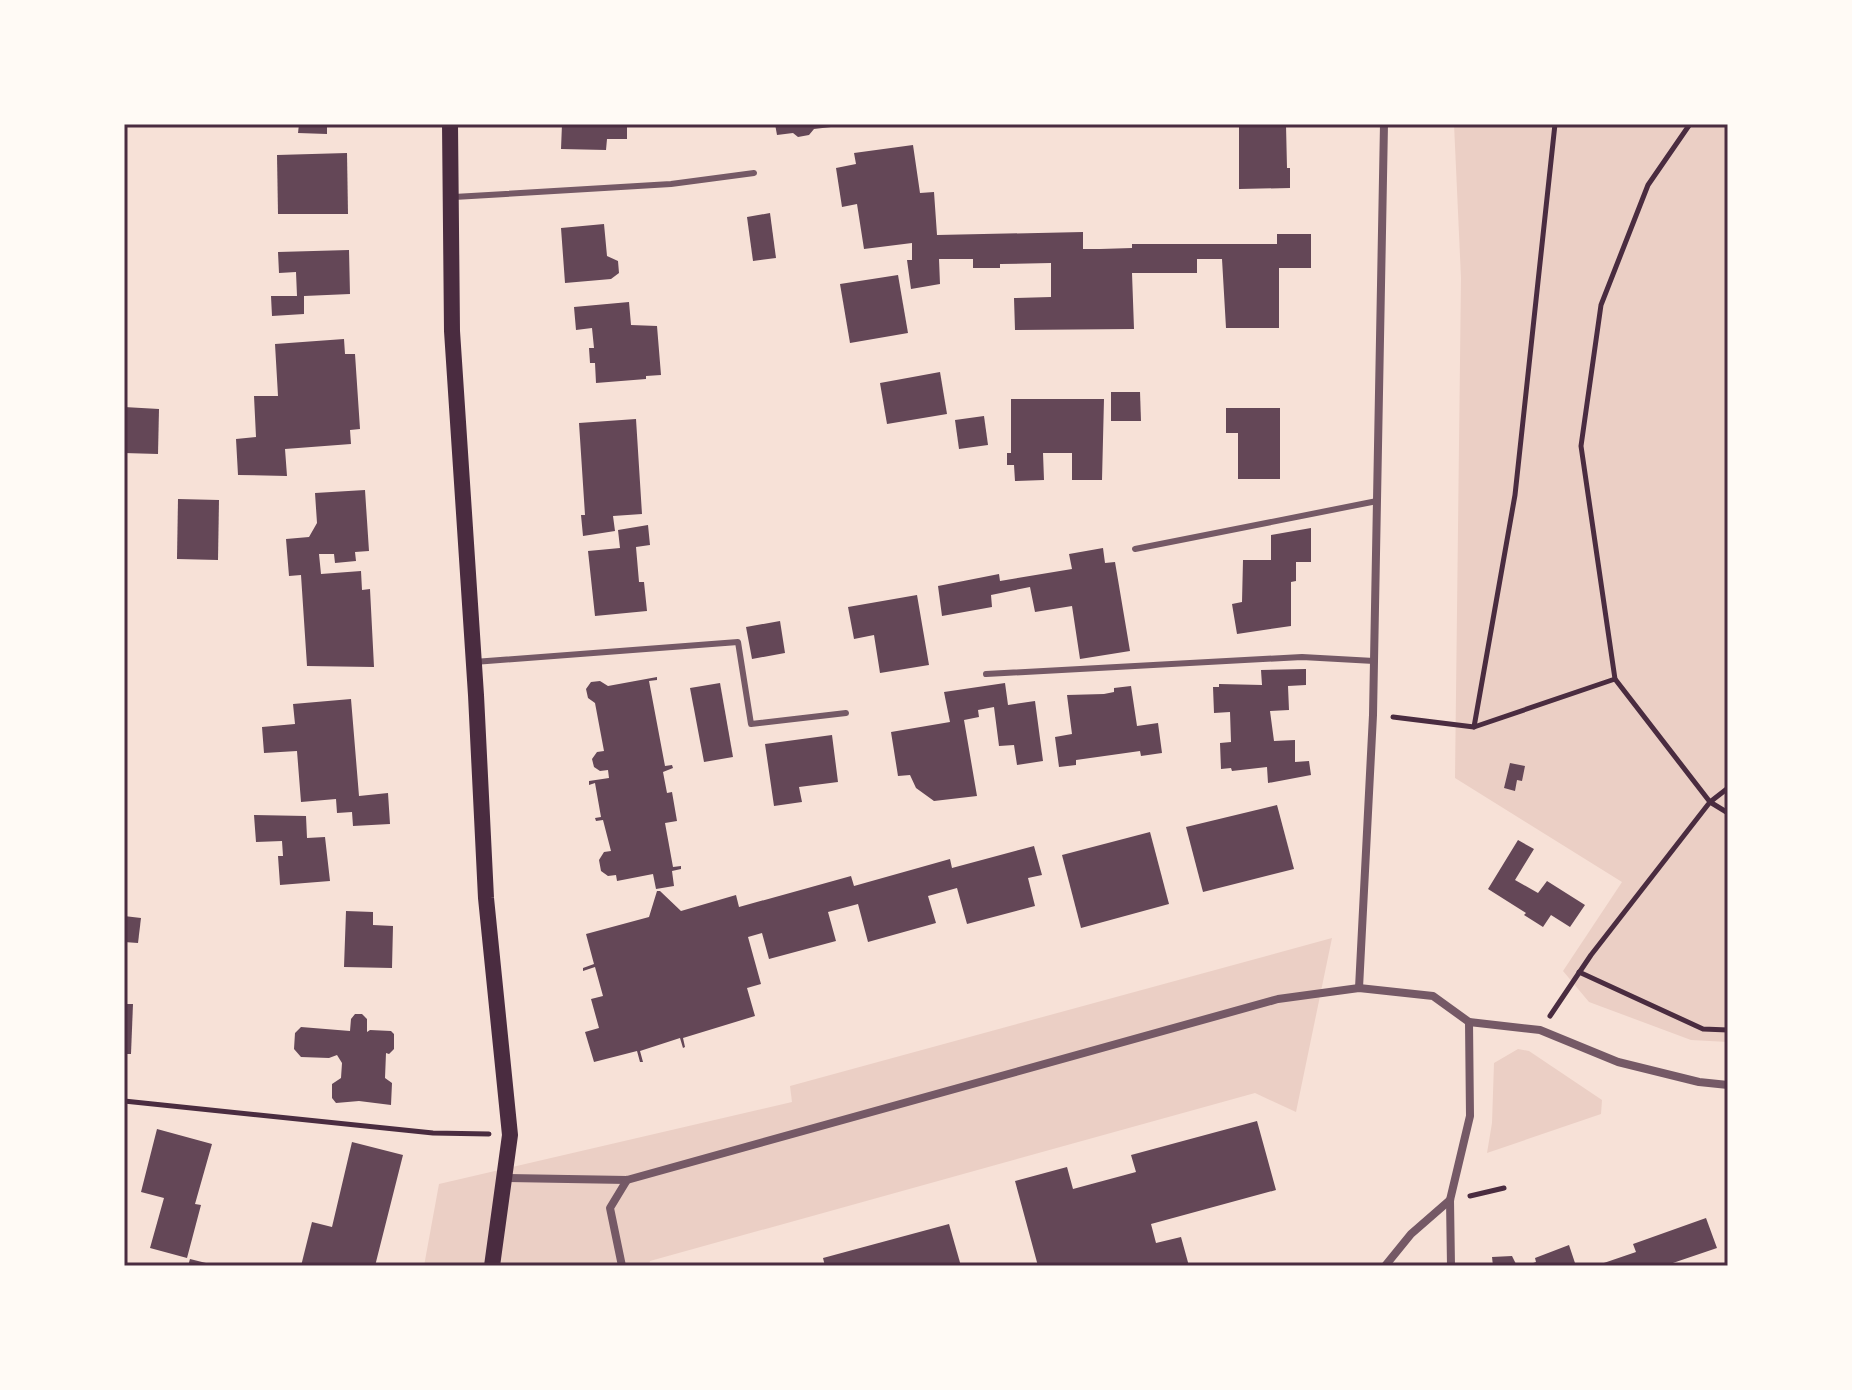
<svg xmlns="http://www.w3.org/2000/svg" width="1852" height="1390" viewBox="0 0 1852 1390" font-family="Roboto,sans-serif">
	<rect width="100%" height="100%" fill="#f7e1d7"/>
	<g fill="#ebcfc5">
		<polygon points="1454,124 1728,124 1728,1042 1691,1040 1589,1002 1563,971 1622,882 1455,778 1461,278"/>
		<polygon points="1332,938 1296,1112 1255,1093 650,1261 649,1266 424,1266 439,1184 792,1102 790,1086"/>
		<polygon points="1518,1049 1529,1051 1602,1100 1601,1114 1487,1153 1492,1123 1494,1063"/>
	</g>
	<g fill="#644757">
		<polygon points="299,124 327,124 327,134 298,133"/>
		<polygon points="562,124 627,124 627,139 607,139 606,150 561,149"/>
		<polygon points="775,124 830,124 831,127 814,129 809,135 798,137 793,133 777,135"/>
		<polygon points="1239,124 1286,125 1287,168 1290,168 1290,188 1239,189"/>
		<polygon points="913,145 920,193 934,192 937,235 1083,232 1083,249 1100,249 1132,248 1132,244 1277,244 1277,234 1311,234 1311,268 1279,268 1279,328 1226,328 1222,259 1197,259 1197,273 1132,273 1134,329 1015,330 1014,298 1051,297 1051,263 1000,264 1000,268 973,268 973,259 939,259 940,284 911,289 907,260 912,260 912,243 864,249 857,204 842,207 836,168 856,164 854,153"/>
		<polygon points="347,153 348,214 278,214 277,155"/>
		<polygon points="770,213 776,258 753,261 747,217"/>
		<polygon points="604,224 607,256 618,261 619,273 611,279 565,283 561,228"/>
		<polygon points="349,250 350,294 304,296 304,314 272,316 271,296 297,296 296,272 279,273 278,252"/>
		<polygon points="898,275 908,333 850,343 840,284"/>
		<polygon points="629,302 631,325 657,326 661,375 646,376 646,379 596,383 595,363 590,363 589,348 594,348 592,328 576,330 574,307"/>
		<polygon points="344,339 345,354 355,354 360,429 350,430 351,444 285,449 287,476 238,475 236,439 256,437 254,396 278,396 275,344"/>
		<polygon points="940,372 947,414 887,424 880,383"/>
		<polygon points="1111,392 1140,392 1141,421 1111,421"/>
		<polygon points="1011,399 1104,399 1102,480 1072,480 1072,453 1043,453 1044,480 1015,481 1014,465 1007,465 1007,453 1011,453"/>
		<polygon points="124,407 159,409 158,454 124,453"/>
		<polygon points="1226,408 1280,408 1280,479 1238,479 1238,433 1226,433"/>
		<polygon points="984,416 988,445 959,449 955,420"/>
		<polygon points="636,419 642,514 613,516 615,531 583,536 581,515 585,515 579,423"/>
		<polygon points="365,490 369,551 355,552 356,561 335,563 334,554 319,554 321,574 361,571 362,590 370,589 374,667 307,666 301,575 289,576 286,539 309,537 317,523 315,493"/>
		<polygon points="178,499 219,500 218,560 177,559"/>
		<polygon points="648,525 650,545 636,547 639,582 644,582 647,611 595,616 588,551 620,548 618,530"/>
		<polygon points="1311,528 1311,562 1296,562 1296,581 1291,582 1291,626 1237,634 1232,604 1242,602 1243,560 1271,560 1271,535"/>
		<polygon points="1103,548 1105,563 1115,562 1130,651 1080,659 1072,606 1035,612 1030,587 991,595 992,607 942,616 938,586 999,574 1000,581 1072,569 1069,554"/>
		<polygon points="917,595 929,665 880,673 874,635 854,639 848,607"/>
		<polygon points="780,621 785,653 752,659 746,627"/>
		<polygon points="1306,669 1306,685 1288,686 1289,710 1270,711 1274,741 1295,740 1295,762 1309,761 1311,775 1268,783 1267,767 1232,771 1231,768 1221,769 1220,743 1231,742 1230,712 1214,713 1213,687 1219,687 1219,684 1262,685 1261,670"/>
		<polygon points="657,677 657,680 649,681 665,766 672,765 673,768 663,772 667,793 672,792 677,821 665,823 673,867 681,866 681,869 672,871 674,886 656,889 653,874 617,881 616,875 608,876 601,871 599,860 604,852 611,851 603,820 596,821 595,818 601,817 595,783 589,785 589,781 609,778 608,770 600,771 594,767 592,759 597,752 604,751 595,703 588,698 586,689 591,682 600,681 608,686"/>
		<polygon points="720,683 733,757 704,762 690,688"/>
		<polygon points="1005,683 1008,705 1035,701 1043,761 1017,765 1014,745 999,746 994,707 978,710 979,717 964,720 977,796 934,801 916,788 910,775 898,776 891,732 950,722 944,692"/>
		<polygon points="1131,686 1137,726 1158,723 1162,753 1141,756 1140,751 1076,760 1076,765 1059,767 1055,737 1072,734 1067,695 1104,694 1114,692 1114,688"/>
		<polygon points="351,699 359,796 388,793 390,824 353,826 352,812 337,813 336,799 301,802 297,751 264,753 262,727 295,724 293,704"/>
		<polygon points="832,735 838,782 799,787 802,802 774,806 765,744"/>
		<polygon points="1510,763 1525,766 1522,781 1517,780 1515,791 1504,788"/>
		<polygon points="1277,805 1294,869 1203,892 1186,827"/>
		<polygon points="254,815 306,816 307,838 325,837 330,881 280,885 278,856 283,856 282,841 256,842"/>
		<polygon points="1150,832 1169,904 1081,928 1062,855"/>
		<polygon points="1518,840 1534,849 1515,880 1538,893 1547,881 1585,905 1570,927 1551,915 1543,927 1524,915 1526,913 1488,889"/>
		<polygon points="1034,846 1042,875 1028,878 1035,906 967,924 957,888 928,896 936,923 868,942 858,904 828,912 836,941 769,959 762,933 748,937 761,984 747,988 755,1016 683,1038 685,1047 683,1048 680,1038 640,1051 643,1062 640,1062 637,1051 594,1062 585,1032 599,1028 591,999 603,996 595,967 583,971 583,968 594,964 586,934 649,917 657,891 660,891 681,911 736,895 739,907 851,876 854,886 950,859 952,868"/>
		<polygon points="346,911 373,912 373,925 393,926 392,968 344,967"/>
		<polygon points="124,916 141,918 138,943 124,942"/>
		<polygon points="124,1004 133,1004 131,1054 124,1054"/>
		<polygon points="355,1014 362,1014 367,1019 367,1032 370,1030 391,1031 394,1034 394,1049 389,1054 386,1053 385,1078 392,1083 391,1105 359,1101 336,1103 332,1098 332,1084 341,1078 342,1063 337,1055 329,1058 301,1057 294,1049 295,1033 301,1027 350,1031 351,1019"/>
		<polygon points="1257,1121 1276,1190 1151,1224 1156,1243 1181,1237 1189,1266 1038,1266 1015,1181 1067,1167 1073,1189 1136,1172 1131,1155"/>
		<polygon points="157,1129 212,1144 195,1204 201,1205 187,1258 150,1248 164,1198 141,1192"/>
		<polygon points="352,1142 403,1155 375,1266 301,1266 312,1222 332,1227"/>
		<polygon points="1706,1218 1717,1248 1664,1266 1595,1266 1636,1252 1633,1244"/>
		<polygon points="949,1224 961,1266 825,1266 823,1258"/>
		<polygon points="1569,1245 1576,1266 1525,1266 1536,1262 1535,1258"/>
		<polygon points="1512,1256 1517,1266 1493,1266 1492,1257"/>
		<polygon points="190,1259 214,1265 213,1266 188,1266"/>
	</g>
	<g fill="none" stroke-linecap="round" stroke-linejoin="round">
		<g stroke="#4a2c40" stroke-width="5">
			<polyline points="1393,717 1474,727 1615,679"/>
			<polyline points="1474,727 1515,495 1555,124"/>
			<polyline points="1728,788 1710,802 1728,813"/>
			<polyline points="1579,972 1703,1029 1728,1030"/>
			<polyline points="1550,1016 1591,955 1710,802 1615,679 1581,446 1601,305 1648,185 1690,124"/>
			<polyline points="124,1101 433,1133 489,1134"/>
			<polyline points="1470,1196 1504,1188"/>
		</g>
		<g stroke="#755966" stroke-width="6">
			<polyline points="454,197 671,184 754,173"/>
			<polyline points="1135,549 1377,501"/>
			<polyline points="474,662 738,642 751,724 846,713"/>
			<polyline points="986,674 1302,657 1374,661"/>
		</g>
		<g stroke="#755966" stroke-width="8">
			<polyline points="1359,988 1373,715 1384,124"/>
			<polyline points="504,1178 627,1180 1278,999 1359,988 1433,996 1469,1022 1540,1030 1618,1062 1699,1082 1728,1085"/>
			<polyline points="622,1266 610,1208 627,1180"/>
			<polyline points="1385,1266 1411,1234 1450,1200"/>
			<polyline points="1451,1266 1450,1200 1470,1116 1469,1022"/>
		</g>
		<polyline stroke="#4a2c40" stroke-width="16" points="450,124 452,331 476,695 486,898 510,1135 492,1266"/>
	</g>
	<rect width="1852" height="1390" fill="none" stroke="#fffaf5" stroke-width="252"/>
	<rect x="126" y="126" width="1600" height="1138" fill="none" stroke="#4a2c40" stroke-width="3"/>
</svg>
